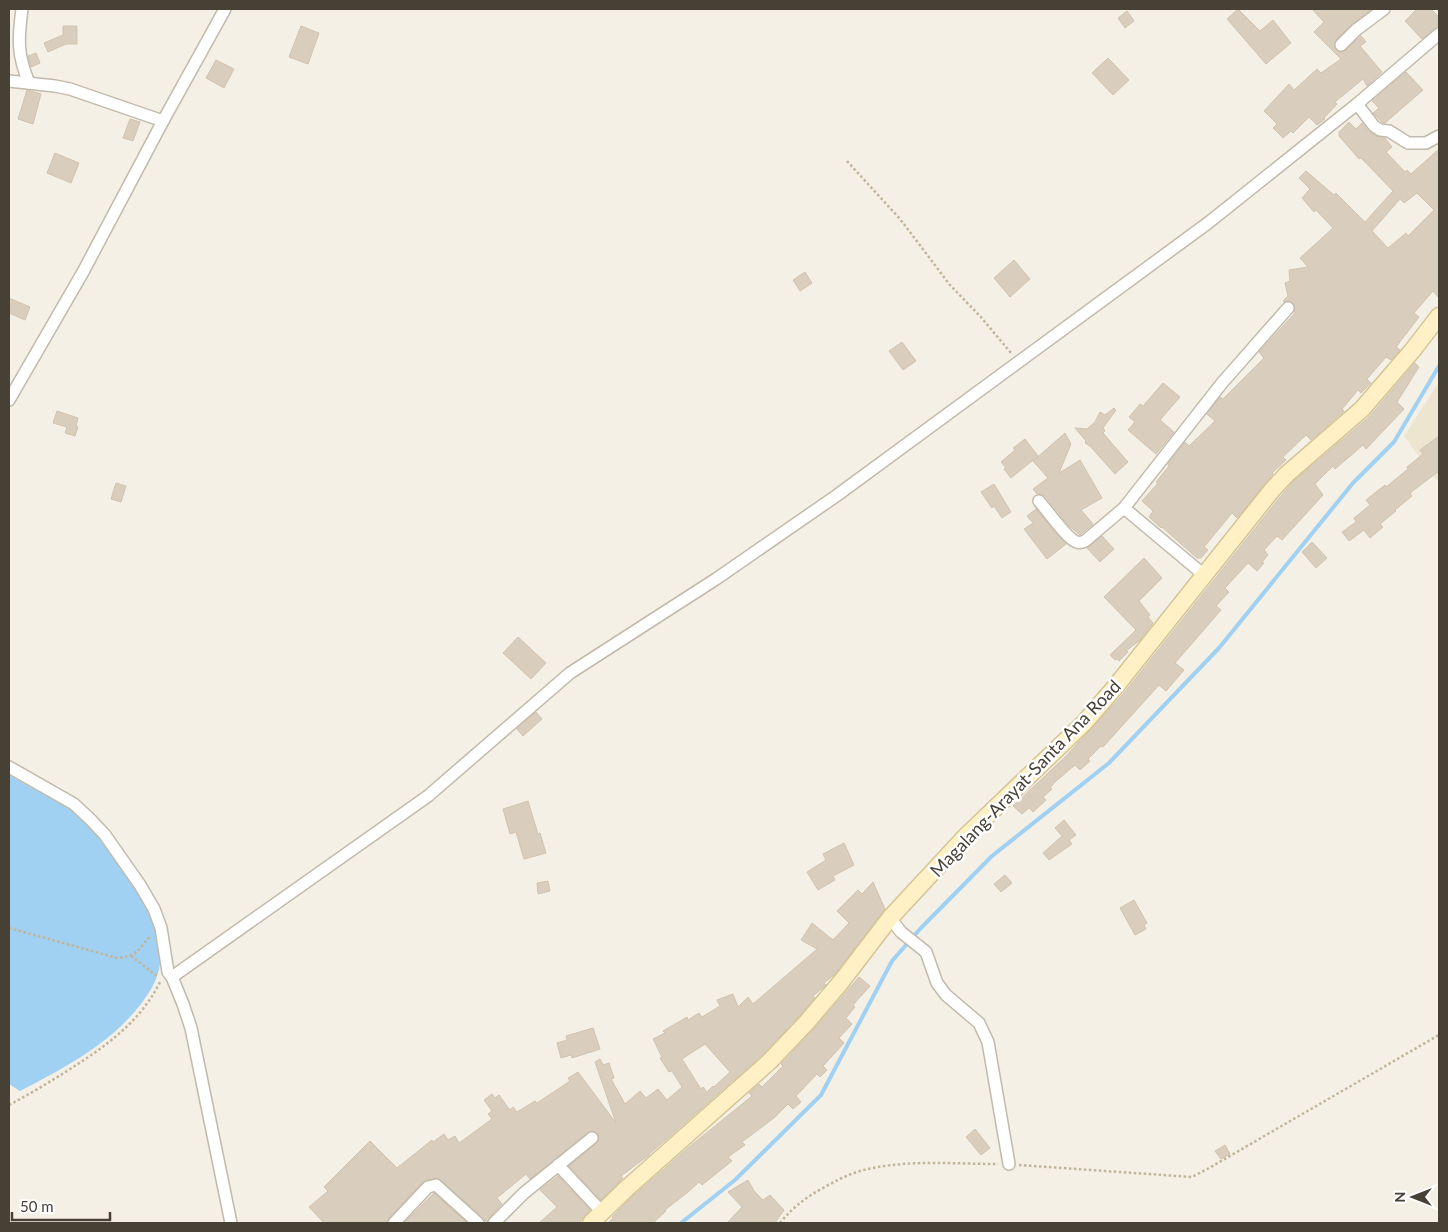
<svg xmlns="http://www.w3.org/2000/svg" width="1448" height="1232" viewBox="0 0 1448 1232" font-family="Lato,sans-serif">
	<rect width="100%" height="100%" fill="#f4f0e6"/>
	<polygon fill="#ede5d0" points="1439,382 1439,483 1404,436"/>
	<path fill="#a0d0f2" d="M 9,775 C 23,783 38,791 52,799 C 59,803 66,806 72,810 C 89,823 102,841 115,858 C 142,894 178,944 151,989 C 122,1038 68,1066 20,1091 L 9,1084 Z"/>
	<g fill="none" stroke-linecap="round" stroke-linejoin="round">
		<polyline stroke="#a0d0f2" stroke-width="4" points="681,1223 735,1180 821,1095 892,961 920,929 992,856 1109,763 1219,648 1353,483 1394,442 1439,366"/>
	</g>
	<g fill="#d9cebe" stroke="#d1c3ae" fill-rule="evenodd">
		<polygon points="1238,9 1260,31 1273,20 1291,43 1266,64 1227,19"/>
		<polygon points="1312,9 1372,9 1351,25 1336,40 1334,46 1339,52 1343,52 1361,36 1366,42 1360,46 1382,72 1367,86 1363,79 1335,102 1337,104 1324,118 1325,119 1317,125 1309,117 1293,133 1291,131 1283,138 1273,128 1277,124 1264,111 1289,84 1294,90 1317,69 1321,73 1341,59 1314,32 1324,22"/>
		<polygon points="1417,9 1431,9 1439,17 1439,26 1422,39 1405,21"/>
		<polygon points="1127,11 1134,21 1125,28 1118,18"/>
		<polygon points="63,26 77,26 77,44 66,44 48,52 44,43 63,35"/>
		<polygon points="301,26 319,33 308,64 289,57"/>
		<polygon points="36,53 40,63 31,67 28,56"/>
		<polygon points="1108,58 1129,80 1113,95 1092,73"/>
		<polygon points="216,60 234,69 224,88 206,78"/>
		<polygon points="1406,72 1423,90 1385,123 1383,123 1373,113 1379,108 1372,101"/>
		<polygon points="27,90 41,94 33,124 18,119"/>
		<polygon points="130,119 140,122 133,141 123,138"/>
		<path d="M 1349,122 L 1356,129 L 1362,123 L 1368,131 L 1376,136 L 1385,138 L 1392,147 L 1386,152 L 1405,172 L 1407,170 L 1411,174 L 1439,149 L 1439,298 L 1433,291 L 1414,313 L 1419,317 L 1396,347 L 1400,350 L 1391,360 L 1386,357 L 1367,379 L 1371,383 L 1361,393 L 1358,390 L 1342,409 L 1344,411 L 1311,440 L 1306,435 L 1283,457 L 1286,460 L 1272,473 L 1273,474 L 1237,518 L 1232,513 L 1204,547 L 1208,550 L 1201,558 L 1197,558 L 1162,527 L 1161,528 L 1149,517 L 1153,511 L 1142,501 L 1158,483 L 1156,482 L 1169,466 L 1168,464 L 1185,442 L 1189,446 L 1215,421 L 1207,414 L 1220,397 L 1223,399 L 1264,358 L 1259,352 L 1294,314 L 1295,309 L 1293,303 L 1289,301 L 1284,302 L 1283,301 L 1288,296 L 1285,283 L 1290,281 L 1289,270 L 1308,267 L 1300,258 L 1333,228 L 1316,210 L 1314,212 L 1302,198 L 1310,189 L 1299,178 L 1306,171 L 1334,195 L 1336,193 L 1365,222 L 1393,191 L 1361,158 L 1359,159 L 1339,136 L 1339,132 ZM 1417,193 L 1434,210 L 1408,236 L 1406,233 L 1388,248 L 1372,231 L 1400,199 L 1404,203 Z"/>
		<polygon points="55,153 79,163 71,183 47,173"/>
		<polygon points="1014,260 1030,279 1010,297 994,278"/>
		<polygon points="805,272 812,283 800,291 793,280"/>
		<polygon points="9,298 30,307 25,320 9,313"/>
		<polygon points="902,342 916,361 903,370 889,351"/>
		<polygon points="1415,363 1419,367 1397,402 1404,409 1366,449 1363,445 1335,469 1333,466 1315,484 1323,495 1282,540 1277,536 1264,550 1268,555 1262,562 1264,563 1257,571 1248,563 1225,588 1229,592 1216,606 1221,610 1175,663 1184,670 1166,691 1159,685 1103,747 1101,746 1088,759 1090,761 1080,770 1075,765 1055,782 1050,788 1052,789 1043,797 1046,800 1033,812 1029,808 1022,814 1013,806 1066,756 1124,693 1280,497 1294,481 1369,417"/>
		<polygon points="1163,383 1180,397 1160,420 1174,432 1156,454 1128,430 1135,422 1129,417 1140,404 1143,406"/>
		<polygon points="1114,408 1116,410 1103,428 1105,431 1103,433 1128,462 1115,474 1090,446 1085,443 1086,441 1075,428 1087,429 1095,422 1100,412 1105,415"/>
		<polygon points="57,411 78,418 76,426 78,427 75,436 65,433 67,427 53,423"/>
		<polygon points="1065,433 1071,444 1059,473 1080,460 1102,498 1081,510 1093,524 1080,535 1068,525 1045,496 1037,494 1033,489 1048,478 1033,461"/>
		<polygon points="1439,436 1439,471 1410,493 1412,496 1395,510 1396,511 1380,524 1383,527 1370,538 1364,530 1349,541 1342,532 1356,522 1354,518 1370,505 1366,500 1385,485 1386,487 1408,469 1407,467 1423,454 1420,450"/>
		<polygon points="1025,439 1038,456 1011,478 1004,469 1006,468 1001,462 1015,450 1013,448"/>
		<polygon points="116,483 126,486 121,502 111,499"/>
		<polygon points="994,484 1011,512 1002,518 994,506 992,508 981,492"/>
		<polygon points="1036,509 1066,544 1047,559 1024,529 1033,523 1027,516"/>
		<polygon points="1102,536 1114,549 1100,562 1087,548"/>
		<polygon points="1312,542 1327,558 1316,568 1302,552"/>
		<polygon points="1144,558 1162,578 1139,601 1150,615 1148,617 1153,623 1140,640 1126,651 1128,652 1119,661 1117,659 1115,660 1110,655 1136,630 1104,597"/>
		<polygon points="518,637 546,663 531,679 503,653"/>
		<polygon points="536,712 542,719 523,736 517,729"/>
		<polygon points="528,801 538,834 540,833 546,853 524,859 516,832 510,834 503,809"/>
		<polygon points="1064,820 1076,835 1069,840 1072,844 1049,860 1043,853 1062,836 1055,828"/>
		<polygon points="844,843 854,865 833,876 835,880 818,890 807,872 826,860 823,854"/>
		<polygon points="1005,875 1012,883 1001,892 994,884"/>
		<polygon points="548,881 550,891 538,894 537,883"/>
		<path d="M 873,882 L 885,909 L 834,975 L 824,983 L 826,985 L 813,996 L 815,998 L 800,1015 L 763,1054 L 668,1138 L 649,1154 L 649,1155 L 621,1176 L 623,1178 L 601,1200 L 569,1166 L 599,1141 L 598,1134 L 591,1131 L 530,1179 L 526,1174 L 497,1198 L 502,1204 L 489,1218 L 487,1223 L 483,1217 L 437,1178 L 423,1182 L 389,1218 L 387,1223 L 324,1223 L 309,1207 L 328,1191 L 324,1187 L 370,1141 L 397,1168 L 432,1140 L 433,1142 L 444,1134 L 448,1140 L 455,1136 L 459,1143 L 492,1119 L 488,1114 L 492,1111 L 484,1100 L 492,1094 L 495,1098 L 499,1095 L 510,1110 L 513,1107 L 517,1112 L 535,1101 L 537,1103 L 570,1081 L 568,1078 L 578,1072 L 616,1123 L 595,1062 L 600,1059 L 603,1065 L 609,1063 L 614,1078 L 611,1079 L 625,1104 L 640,1091 L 646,1098 L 658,1089 L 667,1100 L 682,1087 L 672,1071 L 669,1072 L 660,1058 L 662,1057 L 653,1039 L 665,1033 L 663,1031 L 687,1017 L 688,1020 L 699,1013 L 702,1017 L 720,1006 L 717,1000 L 733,994 L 738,1007 L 748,997 L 753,1004 L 817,949 L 801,940 L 812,923 L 833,940 L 849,923 L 837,911 L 858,890 L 862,894 ZM 705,1044 L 730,1072 L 714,1087 L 713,1086 L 707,1092 L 703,1087 L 701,1089 L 682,1059 Z"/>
		<polygon points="1134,900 1147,923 1144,925 1146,929 1135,935 1120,908"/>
		<polygon points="859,977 870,986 853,1005 855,1007 846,1018 852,1024 839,1038 844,1043 823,1066 827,1070 820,1077 817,1074 796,1096 801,1102 793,1109 788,1104 774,1118 742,1142 745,1145 728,1157 732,1161 702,1185 699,1182 688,1192 665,1210 666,1211 653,1223 608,1223 613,1218 612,1217 633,1196 689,1147 752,1096 749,1093 759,1084 762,1087 783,1066 781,1064 815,1028"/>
		<polygon points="593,1028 600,1049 572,1058 571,1055 561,1058 557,1043 567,1040 566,1036"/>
		<polygon points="975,1129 990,1148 981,1155 966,1137"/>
		<polygon points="1225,1145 1230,1154 1221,1159 1215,1151"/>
		<polygon points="558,1176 590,1210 579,1223 539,1223 557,1207 540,1190"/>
		<polygon points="748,1180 754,1191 763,1200 770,1195 784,1210 775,1223 727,1223 742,1207 728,1192"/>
		<polygon points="434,1193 467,1223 404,1223"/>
	</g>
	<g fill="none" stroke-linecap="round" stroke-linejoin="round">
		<defs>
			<g id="street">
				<path d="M 22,9 C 18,39 17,54 29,83"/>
				<polyline points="1341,45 1356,30 1384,9"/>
				<polyline points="9,81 55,86 70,89 163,121"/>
				<polyline points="1357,104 1374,126 1380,130 1389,131 1408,143 1426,143 1439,136"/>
				<polyline points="9,400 83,272 163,121 225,9"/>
				<path d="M 1039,501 C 1046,509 1068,540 1077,542 C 1079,543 1083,542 1085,541 L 1124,508 L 1222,383 L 1288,308"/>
				<polyline points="1124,508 1204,575"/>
				<polyline points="9,767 74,804 91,820 105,835 140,885 154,909 161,928 168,972 172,977 183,1004 191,1028 231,1223"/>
				<polyline points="890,918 901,932 926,952 937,983 946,995 979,1023 988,1042 1009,1164"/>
				<polyline points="172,977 428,796 570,673 716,579 836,496 1208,223 1357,104 1439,34"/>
				<polyline points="558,1165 602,1212"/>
				<polyline points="394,1223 428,1187 436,1185 478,1223"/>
				<polyline points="494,1223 524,1193 592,1138"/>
			</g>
			<polyline id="secondary" points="591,1223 626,1189 770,1061 807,1022 841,982 890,918 966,836 1084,723 1116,686 1272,490 1287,474 1362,409 1412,351 1439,316"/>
		</defs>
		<use href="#street" stroke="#c2baab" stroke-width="14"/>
		<use href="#secondary" stroke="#d5c495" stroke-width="19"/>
		<g stroke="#c2b499" stroke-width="2.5" stroke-dasharray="2.5 2.5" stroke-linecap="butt">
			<polyline points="847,161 900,219 950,285 980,316 1011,353"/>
			<path d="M 9,928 L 117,958 C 138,956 137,951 150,936"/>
			<polyline points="131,956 157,976"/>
			<path d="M 9,1105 C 26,1096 43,1086 59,1076 C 99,1051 139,1025 160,982"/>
			<polyline points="1019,1165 1192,1177 1209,1168 1439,1035"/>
			<path d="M 780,1223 C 792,1208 805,1198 821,1189 C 834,1182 846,1175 860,1171 C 904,1159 953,1164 998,1164"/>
		</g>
		<use href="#street" stroke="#fff" stroke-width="11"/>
		<use href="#secondary" stroke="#fff1c5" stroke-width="16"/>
	</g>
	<g text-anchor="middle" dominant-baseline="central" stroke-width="5" stroke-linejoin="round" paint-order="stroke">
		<g font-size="18" fill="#474035" stroke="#fff">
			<text transform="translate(1025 778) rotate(-46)">Magalang-Arayat-Santa Ana Road</text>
		</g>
	</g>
	<rect width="1448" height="1232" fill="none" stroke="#474035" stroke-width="20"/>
	<g transform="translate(1413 1197) rotate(270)" stroke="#ffffff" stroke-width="4" paint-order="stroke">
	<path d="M0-4L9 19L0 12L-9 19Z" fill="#474035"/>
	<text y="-8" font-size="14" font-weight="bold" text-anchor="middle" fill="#474035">N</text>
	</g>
	<path d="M12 1212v8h98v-8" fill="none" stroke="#474035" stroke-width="2.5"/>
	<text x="20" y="1212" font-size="15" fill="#474035" stroke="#ffffff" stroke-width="4" paint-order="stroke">50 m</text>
</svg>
